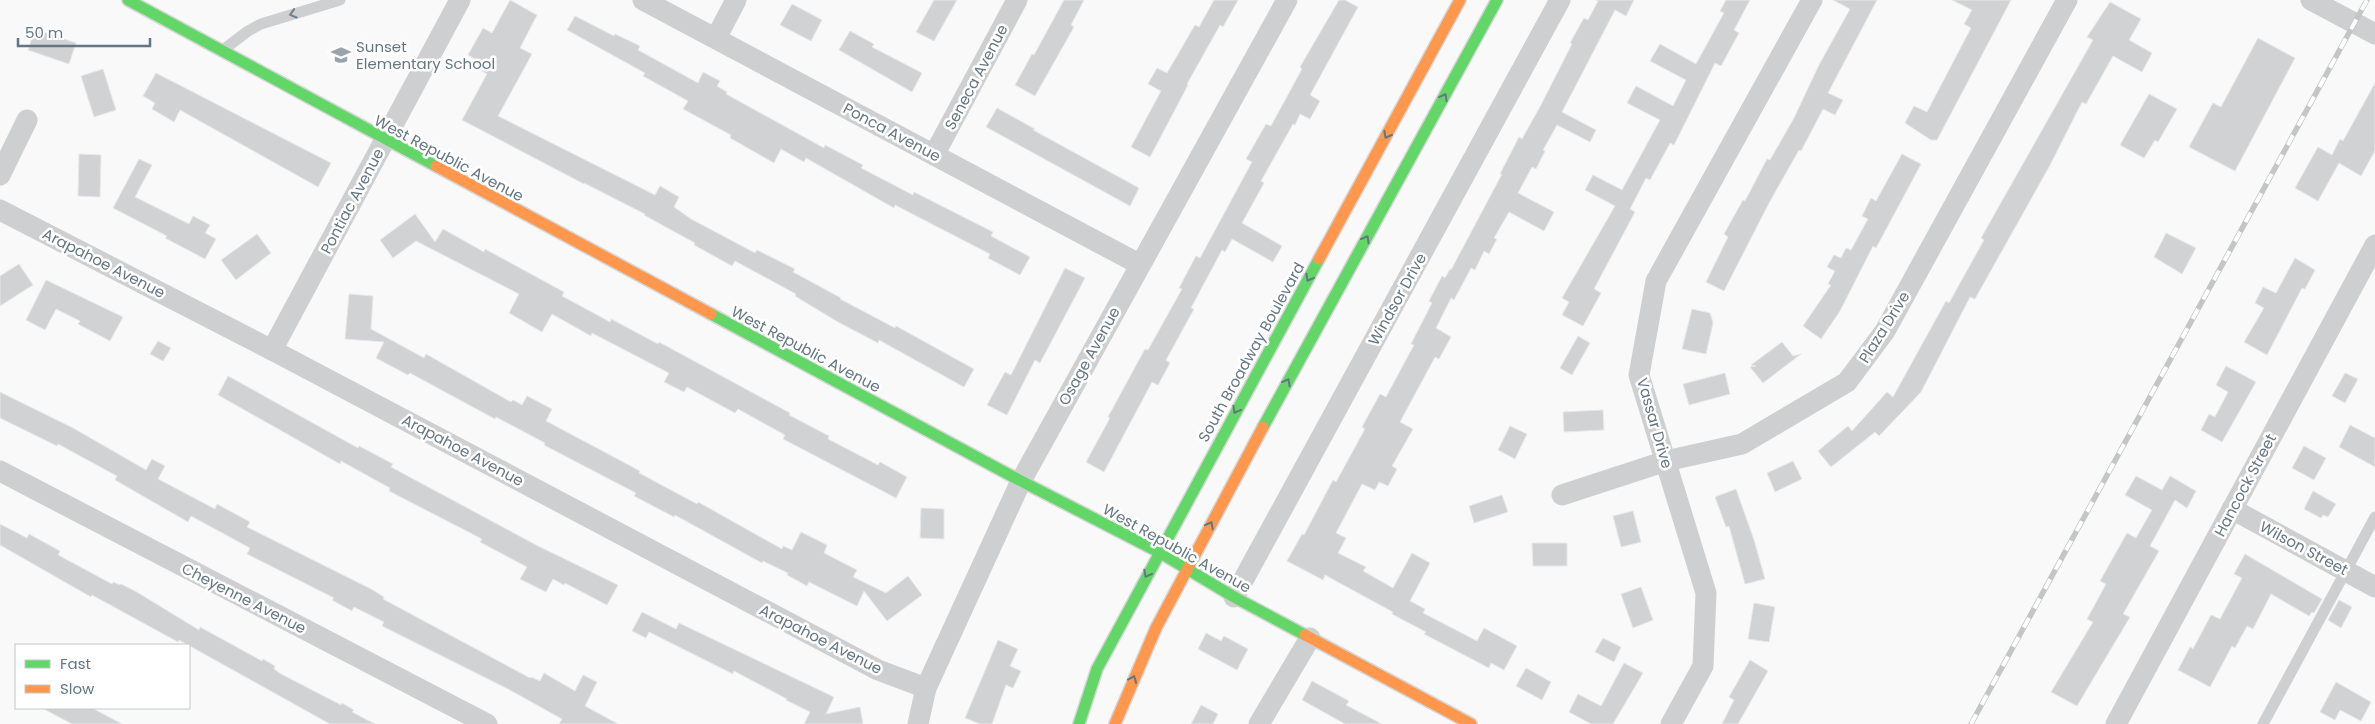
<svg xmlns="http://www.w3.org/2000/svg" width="2375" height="724" viewBox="0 0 2375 724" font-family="Poppins,sans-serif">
	<rect width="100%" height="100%" fill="#f9f9f9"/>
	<g fill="#d0d2d3" stroke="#e8e8e8">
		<polygon points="510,0 537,15 520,48 532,54 498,116 655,195 660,186 679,197 674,207 691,219 755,253 757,250 795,269 793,272 841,298 840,299 895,328 896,326 974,369 964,387 879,340 878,343 838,322 795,296 796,294 735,261 732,266 694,245 695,243 644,215 645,214 584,183 584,184 462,120 487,74 477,68 480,62 468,55 483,28 492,33"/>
		<polygon points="934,0 957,0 934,41 916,32"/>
		<polygon points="1064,0 1084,0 1071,25 1074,27 1035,96 1015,85 1032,54 1034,55"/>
		<polygon points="1214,0 1238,0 1223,27 1220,25 1187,84 1188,85 1150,157 1131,147 1161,91 1148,84 1157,68 1167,73 1195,25 1199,27"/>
		<polygon points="1339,0 1345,0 1358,7 1310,95 1320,101 1310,119 1300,114 1295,125 1293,124 1261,181 1264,183 1242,223 1282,246 1273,262 1232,239 1225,252 1222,250 1191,308 1194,309 1166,360 1170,363 1158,385 1152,382 1104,472 1086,462 1110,418 1108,417 1145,349 1148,350 1182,289 1179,288 1196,256 1200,258 1252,162 1246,159 1266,124 1271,126 1302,69 1300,67"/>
		<polygon points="1596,0 1634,0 1626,16 1615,10 1562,112 1596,130 1590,142 1557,125 1543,150 1545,151 1536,169 1532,167 1518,193 1554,212 1544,231 1509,212 1494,238 1497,239 1489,254 1484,251 1475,270 1471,268 1454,300 1451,298 1436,328 1451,337 1439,359 1435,357 1400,422 1413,429 1392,466 1397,469 1388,486 1379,482 1375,490 1362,484 1336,533 1346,538 1338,553 1366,567 1363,571 1393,588 1412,553 1430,563 1410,601 1425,609 1423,613 1477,641 1484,628 1517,646 1504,670 1491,663 1489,668 1424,634 1426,632 1392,614 1393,612 1325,575 1323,580 1287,561 1302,534 1304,535 1333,480 1336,482 1365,429 1362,427 1380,394 1386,397 1414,345 1411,344 1432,303 1429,301 1442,276 1445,278 1450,269 1451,270 1502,174 1500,174 1519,137 1522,139 1541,105 1572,44 1570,43 1584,18 1588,20 1598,1"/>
		<polygon points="1726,0 1750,0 1734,30 1739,33 1721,66 1715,63 1674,145 1670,143 1650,180 1646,178 1630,209 1635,212 1594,289 1601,293 1583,326 1562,315 1569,302 1562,298 1615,206 1585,190 1593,175 1622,190 1660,120 1627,103 1636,86 1673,106 1686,80 1650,61 1660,44 1696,64 1724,13 1720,11"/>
		<polygon points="1833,0 1877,0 1828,93 1843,100 1835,115 1823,109 1801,151 1799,150 1769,203 1724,291 1706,282 1728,237 1724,234 1743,200 1745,201 1767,159 1770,160 1794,118 1819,65 1850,9"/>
		<polygon points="1952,0 2011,0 1937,140 1931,140 1905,123 1914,106 1927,112 1971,28 1964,24 1972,10"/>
		<polygon points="2110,2 2141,19 2129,40 2152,53 2142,72 2113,56 2086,104 2082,102 2049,167 1975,299 1970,297 1921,392 1879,436 1875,432 1831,467 1818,451 1848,426 1852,431 1887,392 1893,397 1946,301 1949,303 1984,240 1981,238 2093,40 2087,37"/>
		<polygon points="792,4 822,20 811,41 780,25"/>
		<polygon points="575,16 614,36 615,34 640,46 638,50 698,83 703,72 720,81 717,86 727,92 726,94 824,148 825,145 863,165 861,168 913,195 914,192 993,232 991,236 1030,257 1020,275 988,258 990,254 895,205 894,208 806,158 804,162 781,149 774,163 730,138 731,135 683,109 688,101 643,76 645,73 567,30"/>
		<polygon points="35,29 76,43 69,64 28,50"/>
		<polygon points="850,31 874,44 872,47 922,73 912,92 839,50"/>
		<polygon points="2258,38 2295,58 2235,171 2189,147 2213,103 2221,107"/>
		<polygon points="103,69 116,110 94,117 81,76"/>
		<polygon points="156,73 331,163 318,187 180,110 174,122 152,109 155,103 143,96"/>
		<polygon points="2375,83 2375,151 2361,176 2339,163 2318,201 2295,188 2318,147 2332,155 2340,139 2343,141"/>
		<polygon points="2149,94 2177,109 2158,142 2155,140 2144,158 2120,145"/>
		<polygon points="997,108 1035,129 1033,130 1139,188 1130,206 986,127"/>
		<polygon points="79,154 101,155 100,197 78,196"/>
		<polygon points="1902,154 1921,164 1883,235 1876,248 1873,246 1840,311 1821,339 1803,326 1831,285 1828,284 1835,271 1827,267 1834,255 1841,258 1846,248 1851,250 1868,219 1862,216 1871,198 1876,201"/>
		<polygon points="139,159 152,165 135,197 189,224 193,216 210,225 205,233 216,239 205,259 165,238 167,236 113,208"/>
		<polygon points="415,214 435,242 443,229 484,252 485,249 564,292 562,296 610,322 611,319 658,344 659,342 790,413 789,415 829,436 828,439 878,465 880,462 907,477 896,498 783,439 785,435 738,409 735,413 687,387 684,392 664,382 669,373 592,333 591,336 552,314 542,332 509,313 519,294 416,241 393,258 380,240"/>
		<polygon points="2166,233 2196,248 2182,274 2154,257"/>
		<polygon points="257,234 271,253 236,280 221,260"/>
		<polygon points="2295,258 2315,270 2305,289 2302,288 2267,355 2244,342 2264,308 2255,303 2263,287 2276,293"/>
		<polygon points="19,264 33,285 0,306 0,276"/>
		<polygon points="1065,268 1085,278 1040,363 1035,360 1007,415 987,405 1005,372 1011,375"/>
		<polygon points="46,280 123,317 110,341 78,324 80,321 56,309 45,330 26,320"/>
		<polygon points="349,294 373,296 371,329 424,358 426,354 511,402 513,400 522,405 527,396 552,409 546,421 640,471 639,473 697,504 698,502 782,549 783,546 792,550 801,532 827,545 824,553 857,570 853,577 886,593 908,576 922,595 887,621 864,591 857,606 809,582 807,586 787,575 788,573 763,561 762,563 675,515 674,517 634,496 636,493 544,445 545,443 496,417 495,419 410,373 408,375 376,358 384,342 345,339"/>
		<polygon points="1692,309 1710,313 1713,323 1706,354 1682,349"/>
		<polygon points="1578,336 1590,343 1572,375 1560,368"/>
		<polygon points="158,341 171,348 163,361 150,354"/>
		<polygon points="1782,342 1793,356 1801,354 1763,383 1750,367 1756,366 1751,365"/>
		<polygon points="2226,366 2256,382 2222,442 2201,430 2209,414 2215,417 2228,392 2216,385"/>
		<polygon points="1725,373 1730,394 1689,405 1683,384"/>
		<polygon points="2345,373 2358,379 2345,403 2332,396"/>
		<polygon points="228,376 358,448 359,446 393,464 391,467 538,546 618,585 607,605 565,583 564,585 553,579 546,592 520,579 527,567 480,542 482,539 389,491 390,488 341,461 340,464 218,395"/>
		<polygon points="0,392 73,428 146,470 152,459 165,466 158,479 215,509 217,504 250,522 247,527 371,589 384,597 383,599 530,678 531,677 540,681 544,673 575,691 583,675 597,682 585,706 618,724 559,724 562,719 508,689 382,626 384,622 354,607 352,611 332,600 334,598 247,554 250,548 191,516 188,522 115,480 117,476 58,444 57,446 0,418"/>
		<polygon points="1603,410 1604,430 1564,432 1563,412"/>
		<polygon points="2350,425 2375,438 2375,467 2339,447"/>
		<polygon points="1510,426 1527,434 1515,459 1498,450"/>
		<polygon points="2304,446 2326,458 2314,480 2292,468"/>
		<polygon points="1793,461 1802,479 1775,492 1767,473"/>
		<polygon points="2136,476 2162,490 2170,476 2196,491 2187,508 2175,500 2150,546 2159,551 2123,614 2130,617 2077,706 2051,692 2093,622 2087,619 2106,584 2100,581 2127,533 2136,538 2152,510 2125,495"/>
		<polygon points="1736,489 1754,540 1765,579 1745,584 1729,526 1726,527 1715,497"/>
		<polygon points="2313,491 2336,504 2328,517 2323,515 2321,518 2304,509"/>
		<polygon points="1502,495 1508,512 1474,523 1469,506"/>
		<polygon points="921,508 944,509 944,539 920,538"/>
		<polygon points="1633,511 1641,542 1621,547 1613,516"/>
		<polygon points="0,524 27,538 29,534 60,551 58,555 112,584 113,582 120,585 121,584 135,591 199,630 200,627 262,661 263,659 275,666 274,669 281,674 341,705 342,703 354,710 352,712 375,724 330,724 179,640 178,642 92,595 91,597 0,545"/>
		<polygon points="1532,543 1567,543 1567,566 1533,566"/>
		<polygon points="2245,554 2322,599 2314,613 2312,612 2309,616 2271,594 2253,629 2247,626 2235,648 2232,646 2210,687 2178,670 2190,647 2193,649 2211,615 2220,619 2242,578 2234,574"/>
		<polygon points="1641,587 1653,620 1633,628 1621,594"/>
		<polygon points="2339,600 2352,607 2341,628 2328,620"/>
		<polygon points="1754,603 1775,607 1769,642 1748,639"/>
		<polygon points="642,612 676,629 679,623 834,697 826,714 860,707 863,724 804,724 810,712 786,700 787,699 734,671 733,674 649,632 646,638 632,631"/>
		<polygon points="1206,633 1221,641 1224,636 1248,649 1237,670 1198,649"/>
		<polygon points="1603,638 1621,647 1614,662 1595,652"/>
		<polygon points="998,640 1018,649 1010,666 1021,671 1013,688 1006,685 992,724 980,724 965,718"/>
		<polygon points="1750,660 1768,671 1738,724 1722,724 1734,700 1729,697"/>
		<polygon points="1624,663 1643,673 1613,724 1591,724 1569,712 1578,694 1601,706"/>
		<polygon points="1526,668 1551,682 1542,700 1516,686"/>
		<polygon points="1312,681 1349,701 1346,705 1382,724 1345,724 1302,700"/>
		<polygon points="2336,682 2371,702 2361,721 2340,710 2335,720 2320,712"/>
		<polygon points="1201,705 1218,714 1213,724 1191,724"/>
		<polygon points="42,708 92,708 122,724 72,724"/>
	</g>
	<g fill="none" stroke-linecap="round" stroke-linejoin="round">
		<defs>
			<g id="fast">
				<polyline points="128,0 436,166"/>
				<polyline points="711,314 1021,481 1159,552 1234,597 1305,635"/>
				<polyline points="1263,427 1497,0"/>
				<polyline points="1079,724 1097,669 1319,259"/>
			</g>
			<g id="slow">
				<polyline points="436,166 711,314"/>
				<polyline points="1319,259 1460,0"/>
				<polyline points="1305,635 1471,724"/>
				<polyline points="1115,724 1156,628 1263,427"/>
			</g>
		</defs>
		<use href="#fast" stroke="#d5d6d7" stroke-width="14"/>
		<use href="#slow" stroke="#d5d6d7" stroke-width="14"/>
		<g stroke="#cecfd0" stroke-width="11">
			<polyline points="223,50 248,31 261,24 340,0"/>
			<polyline points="2263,724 2375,517"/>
		</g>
		<g stroke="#cecfd0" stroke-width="21">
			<polyline points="643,0 1139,264"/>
			<polyline points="2311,0 2375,34"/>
			<polyline points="716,38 736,0"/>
			<polyline points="934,155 1017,0"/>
			<polyline points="0,175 27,120"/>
			<polyline points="0,210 272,350 878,670 926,688"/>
			<polyline points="272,350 460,0"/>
			<polyline points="0,471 487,724"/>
			<polyline points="1562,495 1666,461 1742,444 1847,382 1885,331 2067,0"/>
			<polyline points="2232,509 2375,587"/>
			<polyline points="1234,597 1560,0"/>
			<polyline points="918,724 926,688 1021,481 1287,0"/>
			<polyline points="1259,724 1310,638"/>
			<polyline points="1671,724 1703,666 1706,593 1639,375 1656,281 1812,0"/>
			<polyline points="2116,724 2375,245"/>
		</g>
		<use href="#fast" stroke="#63d668" stroke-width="11"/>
		<use href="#slow" stroke="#ff974d" stroke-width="11"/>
		<defs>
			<polyline id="rail" points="1971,724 2367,0"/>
		</defs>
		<use href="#rail" stroke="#c3c5c6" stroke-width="5.5"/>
		<use href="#rail" stroke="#fff" stroke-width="4" stroke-dasharray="11" stroke-linecap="butt"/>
	</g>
	<defs><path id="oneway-chevron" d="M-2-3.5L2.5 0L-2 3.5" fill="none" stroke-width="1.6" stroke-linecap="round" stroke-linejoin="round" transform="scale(1.25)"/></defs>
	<use stroke="#707f8b" href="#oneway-chevron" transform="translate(293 14) rotate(163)"/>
	<g stroke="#657683">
		<use href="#oneway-chevron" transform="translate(1444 97) rotate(-61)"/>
		<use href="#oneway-chevron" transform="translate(1387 135) rotate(119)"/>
		<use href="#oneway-chevron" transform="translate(1366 239) rotate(-61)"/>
		<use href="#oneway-chevron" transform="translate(1309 278) rotate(119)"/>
		<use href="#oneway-chevron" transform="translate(1287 382) rotate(-61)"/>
		<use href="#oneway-chevron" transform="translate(1236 410) rotate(119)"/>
		<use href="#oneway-chevron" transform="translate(1210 525) rotate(-62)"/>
		<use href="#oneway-chevron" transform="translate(1147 574) rotate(118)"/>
		<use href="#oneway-chevron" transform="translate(1133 679) rotate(-67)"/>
	</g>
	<defs>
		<symbol id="school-bare" viewBox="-9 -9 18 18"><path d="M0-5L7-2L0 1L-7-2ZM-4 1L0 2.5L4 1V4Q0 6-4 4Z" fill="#99a4ac" stroke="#fff" stroke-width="2.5" paint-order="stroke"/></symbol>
	</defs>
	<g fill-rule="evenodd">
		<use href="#school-bare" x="327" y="41" width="28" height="28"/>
	</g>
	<g text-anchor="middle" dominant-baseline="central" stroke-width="5" stroke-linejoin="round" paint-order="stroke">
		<g font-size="15" fill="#657683" stroke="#fff" text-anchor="start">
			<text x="356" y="46">Sunset<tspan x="356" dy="17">Elementary School</tspan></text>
		</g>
		<g font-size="15" fill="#657683" stroke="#fff">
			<text transform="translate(976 77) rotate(-62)">Seneca Avenue</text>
			<text transform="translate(892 132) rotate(28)">Ponca Avenue</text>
			<text transform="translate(449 158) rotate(28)">West Republic Avenue</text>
			<text transform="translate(352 201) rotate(-62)">Pontiac Avenue</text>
			<text transform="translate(104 263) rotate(27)">Arapahoe Avenue</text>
			<text transform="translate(1397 299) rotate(-61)">Windsor Drive</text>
			<text transform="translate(1884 327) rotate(-58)">Plaza Drive</text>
			<text transform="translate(806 349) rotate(28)">West Republic Avenue</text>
			<text transform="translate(1251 352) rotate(-61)">South Broadway Boulevard</text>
			<text transform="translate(1089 356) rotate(-61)">Osage Avenue</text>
			<text transform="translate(1655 423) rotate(74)">Vassar Drive</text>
			<text transform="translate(463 450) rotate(28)">Arapahoe Avenue</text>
			<text transform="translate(2245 485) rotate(-62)">Hancock Street</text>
			<text transform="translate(1177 548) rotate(29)">West Republic Avenue</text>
			<text transform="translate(2304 548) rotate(28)">Wilson Street</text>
			<text transform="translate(244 598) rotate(27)">Cheyenne Avenue</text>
			<text transform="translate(821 639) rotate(27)">Arapahoe Avenue</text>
		</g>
	</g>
	<rect x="15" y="644" width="175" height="65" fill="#ffffff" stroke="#c1c8cd"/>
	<rect x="25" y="660" width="25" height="8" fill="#63d668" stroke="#c1c8cd"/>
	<text x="60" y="669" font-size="15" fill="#657683">Fast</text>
	<rect x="25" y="685" width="25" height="8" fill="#ff974d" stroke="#c1c8cd"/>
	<text x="60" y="694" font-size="15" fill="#657683">Slow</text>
	<path d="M18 38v8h132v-8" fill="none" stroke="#657683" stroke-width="2.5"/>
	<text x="25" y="38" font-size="15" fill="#657683" stroke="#ffffff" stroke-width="4" paint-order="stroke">50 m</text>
</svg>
